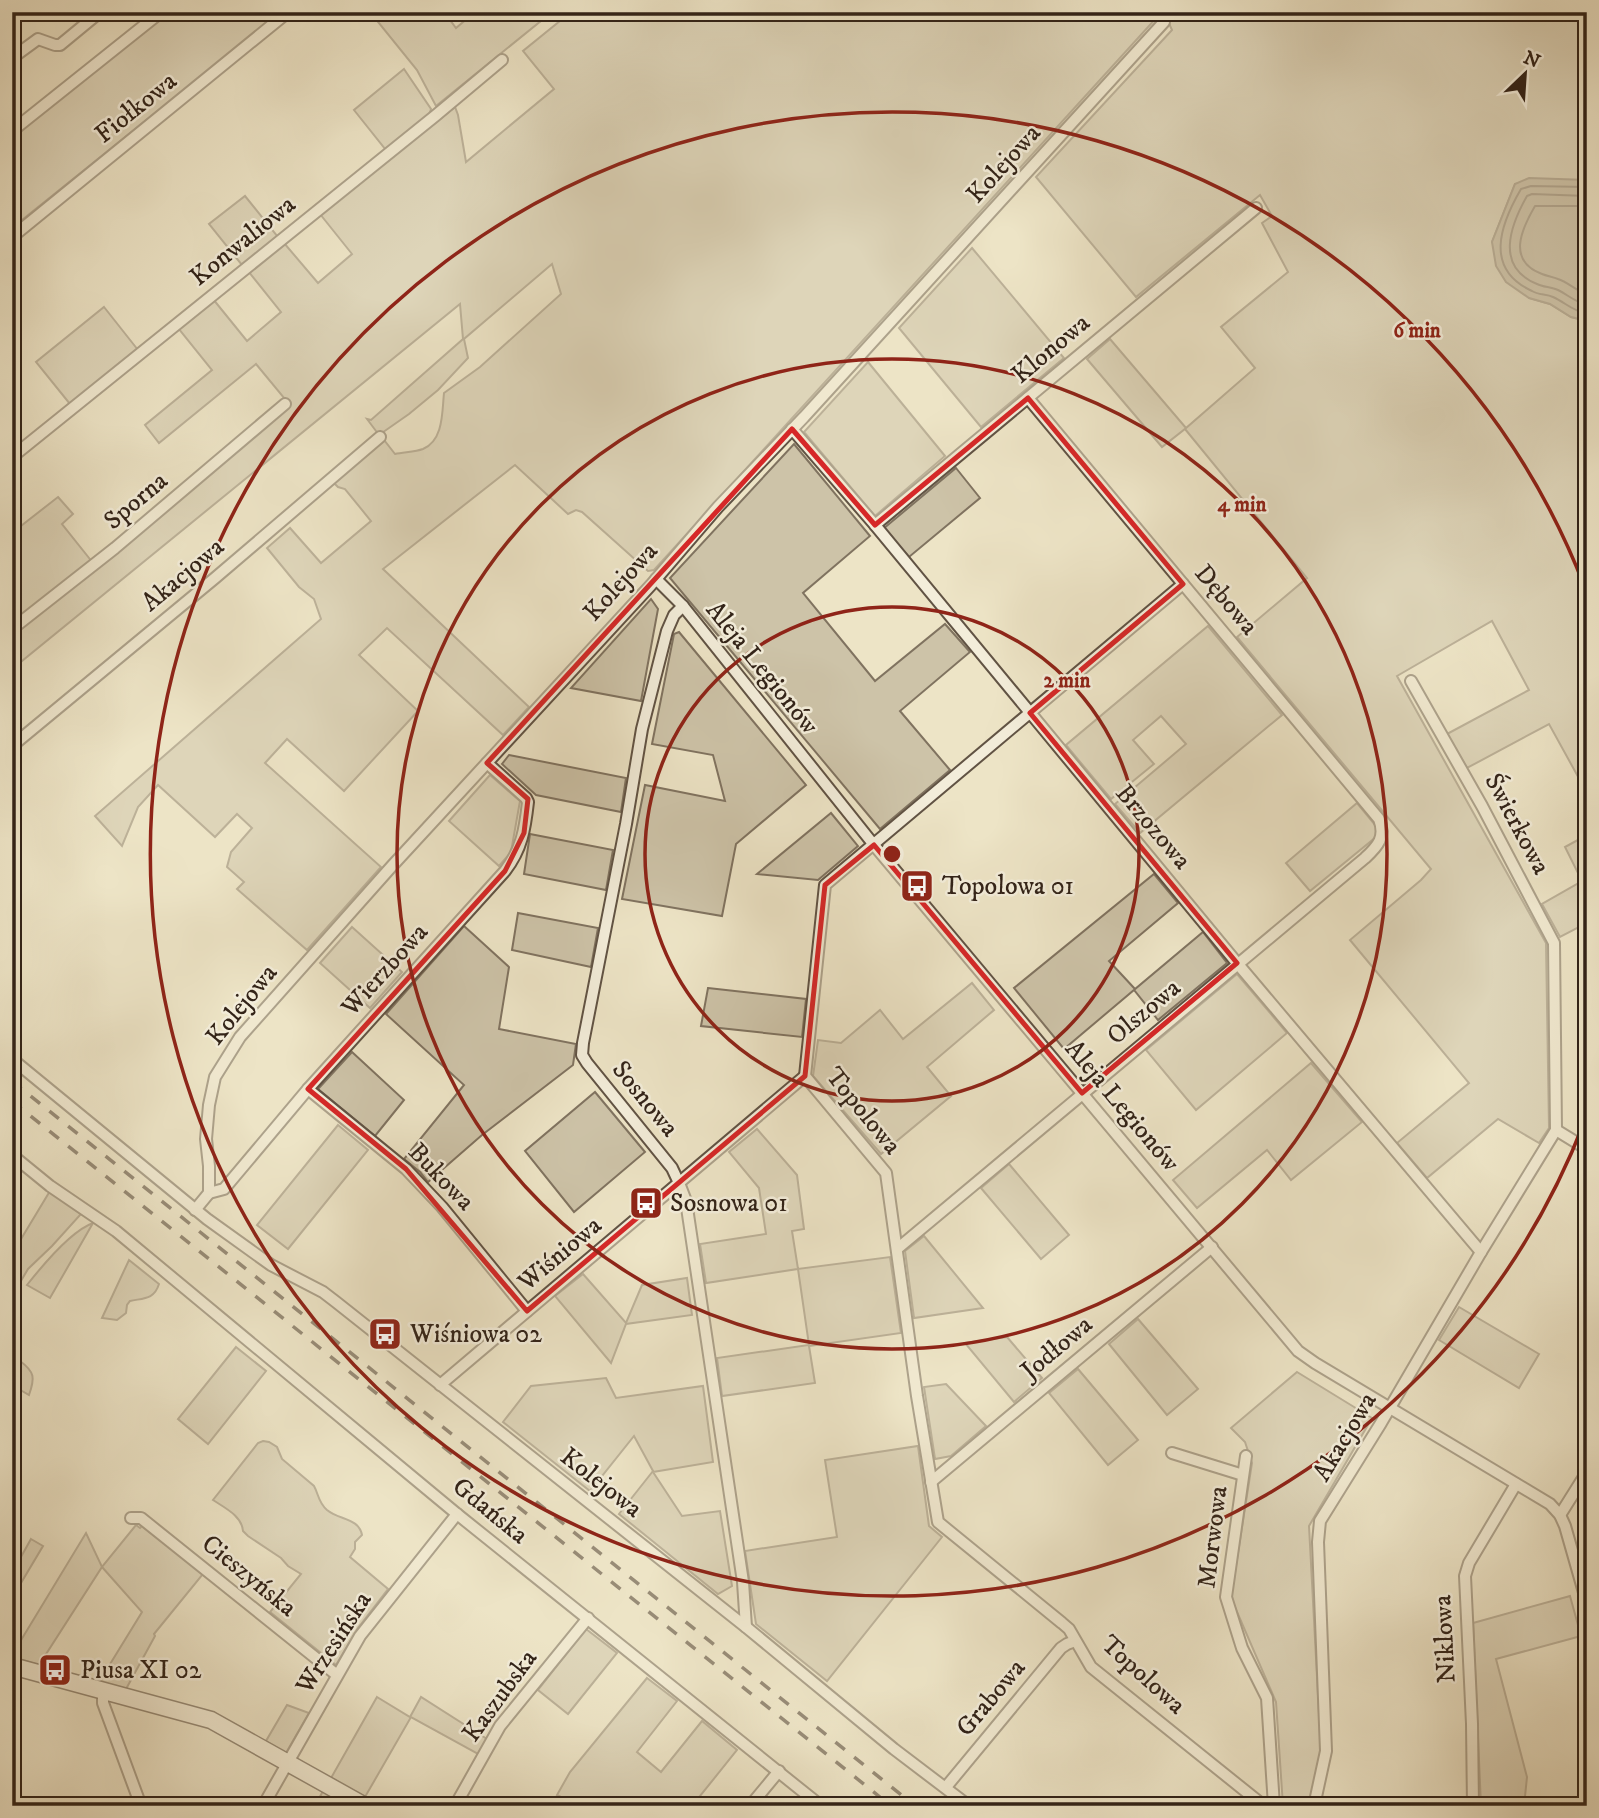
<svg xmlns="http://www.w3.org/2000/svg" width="1599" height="1818" viewBox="0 0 1599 1818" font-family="'IM FELL DW Pica',serif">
	<rect width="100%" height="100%" fill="#ede4c6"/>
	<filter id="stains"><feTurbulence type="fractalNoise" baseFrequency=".00286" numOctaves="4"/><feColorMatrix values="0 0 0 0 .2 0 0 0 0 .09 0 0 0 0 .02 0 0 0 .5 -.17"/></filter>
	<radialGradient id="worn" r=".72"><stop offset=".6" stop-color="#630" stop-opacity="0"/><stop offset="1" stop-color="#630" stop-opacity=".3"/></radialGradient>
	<g fill="#cdc3a8" stroke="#807360" stroke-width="2">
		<polygon points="167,12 281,12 12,228 12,134"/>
		<polygon points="370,12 444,12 456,28 475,12 552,12 436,106 417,70"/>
		<path d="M 571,12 L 1158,12 L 1159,15 L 654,570 L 648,571 L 582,512 L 576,510 L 568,514 L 515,465 L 383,569 L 529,707 L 503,735 L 387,628 L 359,655 L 418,711 L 344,791 L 287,739 L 265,763 L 381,867 L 307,950 L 237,889 L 244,882 L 227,867 L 231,852 L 252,828 L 237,814 L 215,837 L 158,785 L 138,807 L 122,846 L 95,816 L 321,619 L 314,599 L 299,587 L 267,548 L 290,528 L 321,563 L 371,521 L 345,489 L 338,487 L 333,482 L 384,440 L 395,454 C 404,452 415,452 423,449 C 444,440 442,411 444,393 L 480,367 L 561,294 L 552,264 L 464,339 L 468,358 L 438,390 L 409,414 L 379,435 L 367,419 L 371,420 L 463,339 L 460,304 L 17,665 L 12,659 L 12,633 L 290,405 L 256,364 L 159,443 L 145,425 L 212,370 L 178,328 L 213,299 L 247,341 L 281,312 L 248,271 L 284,243 L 318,283 L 352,254 L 320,214 L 455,107 L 458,115 L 466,162 L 554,89 L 523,51 Z"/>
		<polygon points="1164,12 1587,12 1587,180 1559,180 1515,184 1492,242 1529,298 1550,304 1571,317 1587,321 1587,793 1549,724 1467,768 1447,734 1529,690 1492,621 1397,676 1546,943 1549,1128 1539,1143 1498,1119 1427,1178 1397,1143 1469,1083 1350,940 1421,880 1431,869 1237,637 1307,578 1185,429 1162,447 1087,359 1110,339 1186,428 1255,368 1221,327 1288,272 1262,223 1272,216 1260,195 1136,297 1036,177 1172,30"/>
		<polygon points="404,69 431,109 429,115 386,150 354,110"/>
		<polygon points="245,196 278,237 242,265 209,224"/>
		<polygon points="972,248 1064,358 981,427 899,328"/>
		<polygon points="104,307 138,350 70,404 36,362"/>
		<polygon points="868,362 945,456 875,516 804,432"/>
		<polygon points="794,444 870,536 803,593 875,681 945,624 970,652 900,711 950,770 880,829 670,578"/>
		<polygon points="956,468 980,498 909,557 883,529"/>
		<polygon points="58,497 73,514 62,524 93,563 12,627 12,533"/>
		<polygon points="651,599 658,609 641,701 571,688"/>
		<polygon points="1208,626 1282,715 1140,833 1115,804 1186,744 1161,716 1133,740 1154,764 1111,799 1066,745"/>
		<polygon points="679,632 806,785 736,844 722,916 622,899 645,785 725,801 713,755 652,744 674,634"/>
		<polygon points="509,755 626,778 621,812 536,795 502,764"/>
		<polygon points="490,775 520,801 511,852 499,866 449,821"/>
		<polygon points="1357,803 1376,826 1376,837 1310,891 1286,863"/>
		<polygon points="831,813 858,846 818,880 757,874"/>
		<polygon points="530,834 613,850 606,890 524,874"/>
		<polygon points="1587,835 1587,923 1560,937 1542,904 1582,881 1565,847"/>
		<polygon points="1154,874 1178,903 1109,961 1135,989 1203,932 1227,963 1158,1020 1134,990 1064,1049 1014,988"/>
		<polygon points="518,913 598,928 591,967 512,950"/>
		<polygon points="464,926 509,967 499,1029 576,1044 573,1065 482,1135 428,1182 420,1172 404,1159 464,1085 386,1014"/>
		<polygon points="352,927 402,972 370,1008 320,963"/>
		<polygon points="1237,974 1287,1033 1196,1110 1146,1050"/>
		<polygon points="972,983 994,1010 927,1067 951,1096 881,1154 813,1076 818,1040 841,1043 880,1010 903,1039"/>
		<polygon points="708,988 806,999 802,1037 701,1026"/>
		<polygon points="352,1052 404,1100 375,1136 318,1089"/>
		<polygon points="1311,1063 1362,1122 1291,1180 1267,1150 1197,1208 1173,1180"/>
		<polygon points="595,1092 645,1152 574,1212 525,1151"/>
		<polygon points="338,1125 368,1150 288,1249 257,1225"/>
		<polygon points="757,1129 797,1175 804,1229 792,1231 798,1269 890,1257 901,1333 809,1346 815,1383 722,1396 717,1358 809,1345 798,1269 706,1283 700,1244 766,1234 759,1188 729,1152"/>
		<polygon points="1009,1164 1069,1235 1041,1259 981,1188"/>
		<polygon points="50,1191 81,1214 52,1246 28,1269 12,1296 12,1254"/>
		<path d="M 93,1223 L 50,1298 L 27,1285 C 42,1266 71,1231 93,1223 Z"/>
		<polygon points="924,1236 983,1308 914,1318 905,1251"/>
		<path d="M 129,1260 L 159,1284 C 154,1300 143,1298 130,1301 L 127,1305 L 126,1313 L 117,1320 L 102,1318 Z"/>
		<polygon points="583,1274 626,1323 642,1285 687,1278 692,1315 626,1324 611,1363 555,1296"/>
		<polygon points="1459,1307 1539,1354 1519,1388 1439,1340"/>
		<polygon points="1138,1319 1198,1389 1167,1415 1109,1344"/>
		<polygon points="1007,1337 1042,1378 1014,1402 965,1343"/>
		<polygon points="236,1347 266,1371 208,1444 178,1419"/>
		<path d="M 20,1361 C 35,1372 35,1378 29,1395 L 12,1385 L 12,1375 Z"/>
		<polygon points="1078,1369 1138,1440 1108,1465 1049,1393"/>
		<polygon points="1297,1372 1372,1418 1309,1526 1321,1752 1310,1806 1283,1806 1276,1702 1231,1598 1252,1463 1245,1442 1231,1428"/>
		<polygon points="606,1378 616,1398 703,1386 713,1462 653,1472 682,1516 720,1511 732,1586 718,1594 619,1514 653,1471 634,1436 590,1491 503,1422 531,1386"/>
		<polygon points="946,1384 986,1426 951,1456 935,1459 924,1387"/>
		<path d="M 263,1441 L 269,1442 L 277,1447 L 282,1459 L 314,1486 C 319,1495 318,1502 327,1510 C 339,1520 359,1518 362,1535 L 355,1542 L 355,1549 L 350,1557 L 388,1589 L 358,1628 L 336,1665 L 270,1612 L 301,1574 L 288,1566 L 281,1558 L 248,1536 L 243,1531 C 242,1516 225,1508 213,1500 L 258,1443 Z"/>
		<polygon points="918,1446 929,1526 942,1537 827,1681 756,1624 745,1551 837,1537 825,1460"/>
		<polygon points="136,1525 140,1528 142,1526 203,1574 154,1634 155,1636 126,1689 99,1682 142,1612 102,1567 39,1665 12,1657 12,1655 86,1533 102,1567"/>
		<polygon points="31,1539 43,1546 12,1598 12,1573"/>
		<polygon points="1570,1596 1581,1636 1496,1659 1527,1777 1524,1806 1481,1806 1473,1623"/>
		<polygon points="586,1629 617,1653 568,1714 538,1690"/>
		<polygon points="647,1678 677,1701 637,1752 661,1772 702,1721 737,1750 692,1806 558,1806 558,1803 561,1797 557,1795 570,1772"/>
		<polygon points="377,1697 410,1717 421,1697 487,1739 478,1754 411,1717 365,1797 331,1778"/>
		<polygon points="287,1705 309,1713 286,1753 266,1741"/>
		<polygon points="323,1791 349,1806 315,1806"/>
	</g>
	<polygon fill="#ada28b" stroke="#7c6f5d" stroke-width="2" points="1529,178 1587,180 1587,321 1571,317 1550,304 1529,298 1506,282 1496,266 1492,242 1515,184"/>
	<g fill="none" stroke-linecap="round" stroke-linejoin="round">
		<g stroke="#706252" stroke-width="2">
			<path d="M 1587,187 L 1531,186 L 1521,189 C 1500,225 1484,269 1532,291 C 1538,295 1546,294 1553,297 C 1566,303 1571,310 1587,314"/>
			<path d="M 1587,196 L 1532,194 L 1527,196 C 1510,226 1495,267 1537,284 C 1543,287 1551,287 1558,290 C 1568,295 1575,302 1587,305"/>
			<path d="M 1587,206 L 1535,206 C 1521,230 1507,261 1542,274 C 1547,276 1553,277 1558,279 C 1568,282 1576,291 1587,294"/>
		</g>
		<defs>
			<g id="street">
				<polyline points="12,58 38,39 55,45 60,45 100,12"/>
				<polyline points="12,131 161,12"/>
				<polyline points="12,237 288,12"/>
				<polyline points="792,429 875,525 1237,963 1481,1252"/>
				<polyline points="12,457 435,116 502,60"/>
				<polyline points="875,525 1256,208"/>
				<polyline points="656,579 683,606 874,845 1298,1351 1315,1363 1550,1504 1560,1515 1565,1526 1587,1603"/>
				<polyline points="1183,584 825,885 805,1076 886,1173 917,1396 938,1522 1062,1623 1069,1629 1091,1667 1264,1806"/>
				<polyline points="683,606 674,615 667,631 642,729 626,824 583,1043 582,1055 587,1063 672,1168 679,1183 686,1201 743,1582 746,1627"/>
				<polyline points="12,629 115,548 285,404"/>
				<polyline points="1411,681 1482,806 1554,943 1556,1130"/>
				<polyline points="12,746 215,578 380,437"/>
				<polyline points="12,1059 207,1219 271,1265 323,1292 336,1302 746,1627 894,1749 969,1806"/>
				<polyline points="308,1089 406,1169 442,1207 527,1311"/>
				<polyline points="1556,1130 1587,1149"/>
				<polyline points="12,1155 50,1186 116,1231 457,1514 821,1806"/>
				<path d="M 209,1193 L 224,1189 L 308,1089 L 505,871 C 522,849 525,829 528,802 L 526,798 L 487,763"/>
				<polyline points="195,1210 209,1193 209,1166 206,1139 209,1105 215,1077 240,1037 392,866 651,585 718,507 804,417 1164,22"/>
				<path d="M 897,1249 L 1365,858 C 1378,846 1386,837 1379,819 L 1028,398"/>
				<polyline points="440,1385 805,1076"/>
				<polyline points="1172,1453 1243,1475"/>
				<polyline points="1246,1456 1226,1597 1242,1648 1267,1698 1274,1806"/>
				<polyline points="931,1482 1212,1247"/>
				<polyline points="1560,1515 1587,1472"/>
				<polyline points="131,1518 141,1518 337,1675"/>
				<polyline points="103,1690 103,1703 141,1806"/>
				<polyline points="946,1787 1061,1648 1067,1644 1075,1641"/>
				<polyline points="263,1806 360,1636 457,1514"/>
				<polyline points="455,1806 500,1726 588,1618"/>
				<polyline points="750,1806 779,1771"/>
				<polyline points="1314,1806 1326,1751 1318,1542 1320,1521 1381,1423 1481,1252 1556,1130"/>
				<polyline points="1473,1806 1472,1724 1465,1576 1469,1563 1516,1484"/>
			</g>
			<polyline id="secondary" points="12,1666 211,1720 365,1806"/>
		</defs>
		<use href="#street" stroke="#615344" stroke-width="14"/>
		<use href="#secondary" stroke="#322318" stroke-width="19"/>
		<use href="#street" stroke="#f3edda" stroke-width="10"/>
		<use href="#secondary" stroke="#f3edda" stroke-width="16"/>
		<g stroke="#322318" stroke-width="3.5" stroke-dasharray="12 12" stroke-linecap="butt">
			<polyline points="12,1081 915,1806"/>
			<polyline points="12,1101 891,1806"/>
		</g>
	</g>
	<path d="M0 0H1599V1818H0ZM 1028,398 L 1183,584 L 1030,713 L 1237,963 L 1082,1093 L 874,845 L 825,885 L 805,1076 L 527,1311 L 406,1169 L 308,1089 L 505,871 L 524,833 L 528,799 L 487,763 L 792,429 L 875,525 Z" fill="#ede4c6" fill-opacity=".55" fill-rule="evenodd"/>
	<path fill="none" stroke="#d62828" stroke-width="5" stroke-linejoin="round" d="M 1028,398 L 1183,584 L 1030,713 L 1237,963 L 1082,1093 L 874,845 L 825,885 L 805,1076 L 527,1311 L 406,1169 L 308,1089 L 505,871 L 524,833 L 528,799 L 487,763 L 792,429 L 875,525 Z"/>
	<g fill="none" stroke="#8f2418" stroke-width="3.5">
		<circle cx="892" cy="854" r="247"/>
		<circle cx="892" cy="854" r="495"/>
		<path d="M1585 1120A742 742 0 1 1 1585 588"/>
	</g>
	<defs>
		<symbol id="bus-square" viewBox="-11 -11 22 22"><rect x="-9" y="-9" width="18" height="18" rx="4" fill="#8f2418" stroke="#f3edda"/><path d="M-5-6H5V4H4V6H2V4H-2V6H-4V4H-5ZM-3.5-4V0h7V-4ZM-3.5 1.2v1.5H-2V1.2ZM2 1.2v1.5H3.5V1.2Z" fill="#fff"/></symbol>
	</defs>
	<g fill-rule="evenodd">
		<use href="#bus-square" x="898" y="867" width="38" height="38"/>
		<use href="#bus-square" x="627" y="1184" width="38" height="38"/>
		<use href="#bus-square" x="366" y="1315" width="38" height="38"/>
		<use href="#bus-square" x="36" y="1651" width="38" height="38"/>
	</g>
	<g text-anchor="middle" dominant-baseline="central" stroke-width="5" stroke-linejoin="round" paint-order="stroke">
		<g font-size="26" fill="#322318" stroke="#f3edda">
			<text transform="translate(136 108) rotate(-39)">Fiołkowa</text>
			<text transform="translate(1004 164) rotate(-48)">Kolejowa</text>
			<text transform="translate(243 241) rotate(-39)">Konwaliowa</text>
			<text transform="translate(1051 349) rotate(-40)">Klonowa</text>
			<text transform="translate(136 501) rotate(-40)">Sporna</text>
			<text transform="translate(183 575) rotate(-40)">Akacjowa</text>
			<text transform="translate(621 582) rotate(-48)">Kolejowa</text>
			<text transform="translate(1226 600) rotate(50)">Dębowa</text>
			<text transform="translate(762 668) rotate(51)">Aleja Legionów</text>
			<text transform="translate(1517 824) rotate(62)">Świerkowa</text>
			<text transform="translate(1153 827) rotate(50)">Brzozowa</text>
			<text transform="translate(385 970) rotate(-48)">Wierzbowa</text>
			<text transform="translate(242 1005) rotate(-51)">Kolejowa</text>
			<text transform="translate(1144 1012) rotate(-40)">Olszowa</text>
			<text transform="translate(645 1099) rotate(51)">Sosnowa</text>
			<text transform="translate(1122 1106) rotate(50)">Aleja Legionów</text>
			<text transform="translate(863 1111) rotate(51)">Topolowa</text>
			<text transform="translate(441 1177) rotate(46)">Bukowa</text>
			<text transform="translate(560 1254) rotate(-40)">Wiśniowa</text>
			<text transform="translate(1057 1348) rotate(-40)">Jodłowa</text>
			<text transform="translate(1345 1437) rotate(-59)">Akacjowa</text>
			<text transform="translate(601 1483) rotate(38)">Kolejowa</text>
			<text transform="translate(490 1511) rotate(39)">Gdańska</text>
			<text transform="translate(1213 1537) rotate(-83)">Morwowa</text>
			<text transform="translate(249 1576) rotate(39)">Cieszyńska</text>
			<text transform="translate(1445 1639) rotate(-93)">Niklowa</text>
			<text transform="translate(334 1643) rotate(-57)">Wrzesińska</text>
			<text transform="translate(1143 1675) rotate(42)">Topolowa</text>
			<text transform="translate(500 1696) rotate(-54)">Kaszubska</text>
			<text transform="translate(991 1698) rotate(-50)">Grabowa</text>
		</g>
		<g font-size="26" fill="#322318" stroke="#f3edda" text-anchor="start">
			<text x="942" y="886">Topolowa 01</text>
			<text x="670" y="1203">Sosnowa 01</text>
			<text x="410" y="1334">Wiśniowa 02</text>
			<text x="80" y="1670">Piusa XI 02</text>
		</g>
	</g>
	<circle cx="892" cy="854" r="10" fill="#8f2418" stroke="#f3edda" stroke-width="3.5"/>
	<g font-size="21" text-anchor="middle" font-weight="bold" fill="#8f2418" stroke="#f3edda" stroke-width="5" stroke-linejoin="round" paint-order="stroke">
		<text x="1417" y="337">6 min</text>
		<text x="1242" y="511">4 min</text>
		<text x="1067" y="687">2 min</text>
	</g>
	<rect width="1599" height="1818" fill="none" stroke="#ede4c6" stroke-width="42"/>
	<rect x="14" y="14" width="1571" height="1790" fill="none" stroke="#322318" stroke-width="3.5"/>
	<rect x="21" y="21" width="1557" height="1776" fill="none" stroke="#322318" stroke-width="2"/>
	<g transform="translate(1525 74) rotate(25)" stroke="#f3edda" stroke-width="5" paint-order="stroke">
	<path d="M0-5L12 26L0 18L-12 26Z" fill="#322318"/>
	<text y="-10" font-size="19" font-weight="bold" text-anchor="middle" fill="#322318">N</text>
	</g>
	<rect width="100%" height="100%" filter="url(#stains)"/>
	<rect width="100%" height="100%" fill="url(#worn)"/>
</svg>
